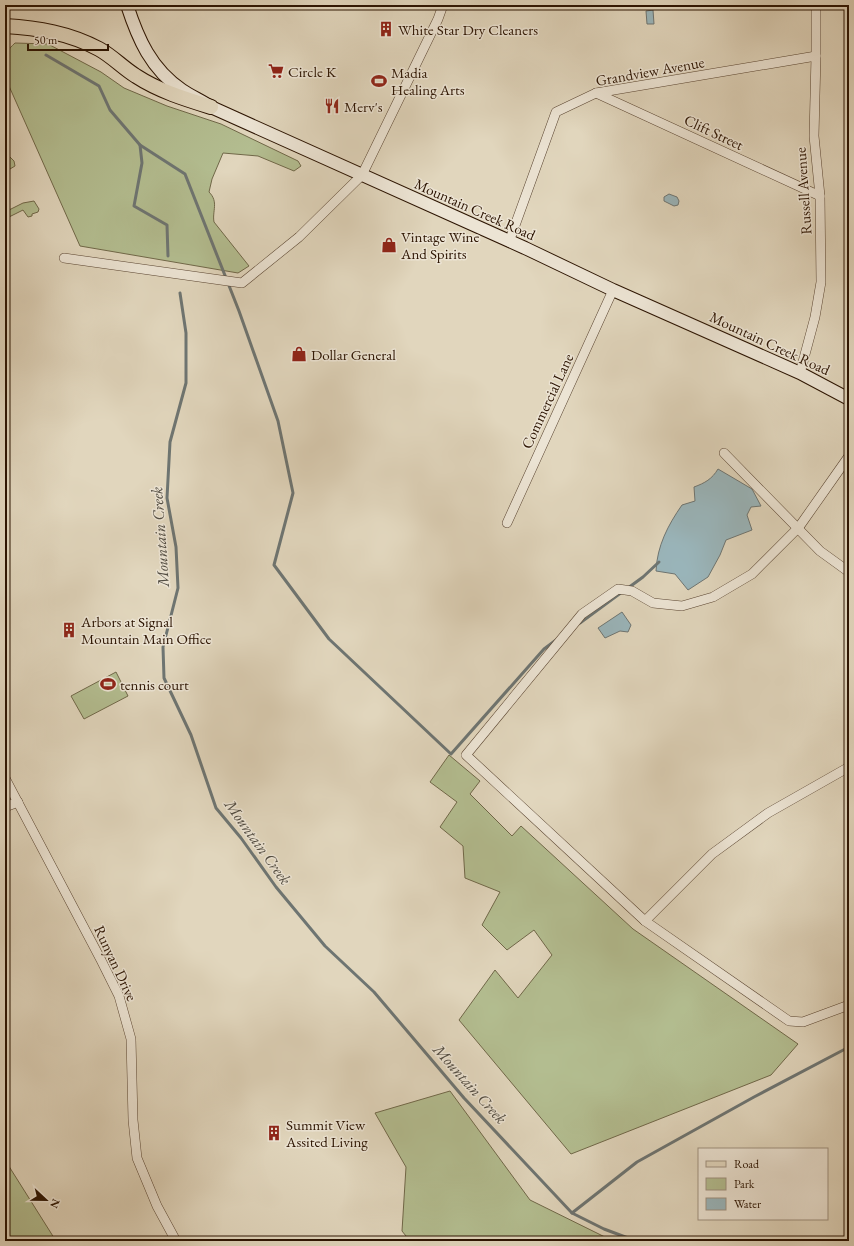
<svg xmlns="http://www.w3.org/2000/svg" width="854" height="1246" viewBox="0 0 854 1246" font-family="'EB Garamond',serif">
	<rect width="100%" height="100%" fill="#e1d6bd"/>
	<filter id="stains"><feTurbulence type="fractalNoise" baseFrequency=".005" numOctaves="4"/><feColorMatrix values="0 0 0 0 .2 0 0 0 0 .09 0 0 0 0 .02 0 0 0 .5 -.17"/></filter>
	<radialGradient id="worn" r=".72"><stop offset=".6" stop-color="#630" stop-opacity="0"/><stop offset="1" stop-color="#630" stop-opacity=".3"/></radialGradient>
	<g fill="#b3bd90" stroke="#706849">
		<path d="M 15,43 L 48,44 L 101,72 L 124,88 L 167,106 L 221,124 L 298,161 L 301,166 L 294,171 L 258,156 L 223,153 L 212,179 L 209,192 C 219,202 212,211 214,222 L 249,266 L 238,273 L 80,246 L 5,77 C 5,60 1,56 15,43 Z"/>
		<polygon points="849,103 849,231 845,223 845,172"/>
		<polygon points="9,156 14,161 15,166 10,169 6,161 5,161 5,157"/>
		<polygon points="34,201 39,209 38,212 32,214 32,216 28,217 23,210 5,219 5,212 23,203"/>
		<polygon points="116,672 128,696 84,719 71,696"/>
		<polygon points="449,755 480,781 470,794 512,836 521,826 633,929 798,1044 771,1075 571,1154 459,1020 495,970 518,998 552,955 534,930 507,950 482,925 500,892 465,878 463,846 440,827 457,802 430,782"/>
		<polygon points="450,1091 530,1200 613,1241 410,1241 402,1231 406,1167 375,1113"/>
		<polygon points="5,1160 56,1241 5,1241"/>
	</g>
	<g fill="#9ab6bc" stroke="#6e7572">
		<polygon points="653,10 654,24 647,24 646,11"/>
		<polygon points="669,194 677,197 679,201 678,205 674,206 664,201 664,197"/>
		<path d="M 718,469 L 752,489 L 761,506 L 751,507 L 747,515 L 752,530 L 726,540 L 720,555 L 708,577 L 688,590 L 675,574 L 656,571 C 657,546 668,525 682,505 L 695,501 L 694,487 C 705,483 712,479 718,469 Z"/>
		<polygon points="622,612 631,625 628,632 620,631 605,638 598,628"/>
	</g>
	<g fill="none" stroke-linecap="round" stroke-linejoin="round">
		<g stroke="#6e7572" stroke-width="3">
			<polyline points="46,55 99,86 110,110 140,145 185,174 239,311 278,421 293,493 274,565 329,639 451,754 544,649 556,640"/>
			<polyline points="140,145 142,163 134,206 167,225 168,256"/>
			<polyline points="180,293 186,333 186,383 170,442 167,498 176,547 178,588 163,647 164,678 191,735 216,808 241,838 276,887 325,946 374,992 464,1098 572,1213 604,1229 636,1241"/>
			<polyline points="628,588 643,577 659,562"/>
			<polyline points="580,623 622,592"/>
			<polyline points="572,1213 637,1162 754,1097 849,1047"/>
		</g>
		<defs>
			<g id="minor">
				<polyline points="596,93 820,196"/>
				<polyline points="509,242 556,112 596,93 816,56"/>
				<polyline points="64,258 242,283 299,237 362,175 438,19 443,5"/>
				<polyline points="800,373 815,317 821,282 820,196 814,136 816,56 816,5"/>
				<polyline points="724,453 820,551 849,572"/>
				<polyline points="849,456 799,527 752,574 713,597 682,606 653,603 632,591 618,589 582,614 466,755 645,921 789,1021 803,1022 849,1005"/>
				<polyline points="507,523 613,290"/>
				<polyline points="5,778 101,960 119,996 131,1039 133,1120 137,1158 157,1206 176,1241"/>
				<polyline points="5,807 18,802"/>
				<polyline points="645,921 712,854 768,813 849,767"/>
			</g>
			<path id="secondary" d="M 127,5 C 138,39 151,69 182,90 C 191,96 202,101 211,107 L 525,248 L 613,290 L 800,373 L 849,399"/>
			<path id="primary" d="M 5,26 C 38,28 69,33 99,49 C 112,56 123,68 136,76 C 159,91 185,99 211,107"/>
		</defs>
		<use href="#minor" stroke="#594431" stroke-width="10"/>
		<use href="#secondary" stroke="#2c1402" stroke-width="14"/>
		<use href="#primary" stroke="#2c1402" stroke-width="16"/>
		<use href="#minor" stroke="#ece4d4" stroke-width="9"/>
		<use href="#secondary" stroke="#ece4d4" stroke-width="12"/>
		<use href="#primary" stroke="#e1d6bd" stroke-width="14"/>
	</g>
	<defs>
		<symbol id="building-bare" viewBox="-9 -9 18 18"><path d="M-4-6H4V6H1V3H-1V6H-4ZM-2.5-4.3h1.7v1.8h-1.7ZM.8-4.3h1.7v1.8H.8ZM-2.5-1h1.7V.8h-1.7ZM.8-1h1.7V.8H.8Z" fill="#8f2418" stroke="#ece4d4" stroke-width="2.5" paint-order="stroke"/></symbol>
		<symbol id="supermarket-bare" viewBox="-9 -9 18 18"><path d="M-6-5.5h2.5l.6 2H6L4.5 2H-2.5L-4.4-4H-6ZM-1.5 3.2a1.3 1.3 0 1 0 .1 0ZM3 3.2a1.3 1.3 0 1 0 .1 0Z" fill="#8f2418" stroke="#ece4d4" stroke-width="2.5" paint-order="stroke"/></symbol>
		<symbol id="stadium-bare" viewBox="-9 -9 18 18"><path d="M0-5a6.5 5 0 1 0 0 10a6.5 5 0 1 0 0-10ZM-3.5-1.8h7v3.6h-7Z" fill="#8f2418" stroke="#ece4d4" stroke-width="2.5" paint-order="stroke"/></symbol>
		<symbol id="restaurant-bare" viewBox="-9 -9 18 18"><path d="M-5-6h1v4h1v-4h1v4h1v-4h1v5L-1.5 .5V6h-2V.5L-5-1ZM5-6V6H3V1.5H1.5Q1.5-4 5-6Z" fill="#8f2418" stroke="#ece4d4" stroke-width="2.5" paint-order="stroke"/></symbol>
		<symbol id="shop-bare" viewBox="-9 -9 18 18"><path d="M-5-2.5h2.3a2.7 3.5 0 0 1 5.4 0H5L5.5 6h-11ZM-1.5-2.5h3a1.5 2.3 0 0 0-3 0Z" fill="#8f2418" stroke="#ece4d4" stroke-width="2.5" paint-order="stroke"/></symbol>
	</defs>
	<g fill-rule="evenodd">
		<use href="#building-bare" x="375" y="18" width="22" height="22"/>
		<use href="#supermarket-bare" x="265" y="60" width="22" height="22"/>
		<use href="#stadium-bare" x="368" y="70" width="22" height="22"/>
		<use href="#restaurant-bare" x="321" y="95" width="22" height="22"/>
		<use href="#shop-bare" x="378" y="234" width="22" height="22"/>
		<use href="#shop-bare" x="288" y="343" width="22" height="22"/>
		<use href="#building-bare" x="58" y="619" width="22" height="22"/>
		<use href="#stadium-bare" x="97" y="673" width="22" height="22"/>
		<use href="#building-bare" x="263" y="1122" width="22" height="22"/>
	</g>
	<g text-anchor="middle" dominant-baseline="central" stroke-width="3" stroke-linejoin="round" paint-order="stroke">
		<g font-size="15" fill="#2c1402" stroke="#ece4d4" text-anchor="start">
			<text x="398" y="29">White Star Dry Cleaners</text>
			<text x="288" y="71">Circle K</text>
			<text x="391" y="72">Madia<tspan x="391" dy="17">Healing Arts</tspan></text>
			<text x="344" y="106">Merv's</text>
			<text x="401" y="236">Vintage Wine<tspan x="401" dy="17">And Spirits</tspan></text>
			<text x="311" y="354">Dollar General</text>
			<text x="81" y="621">Arbors at Signal<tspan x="81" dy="17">Mountain Main Office</tspan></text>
			<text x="120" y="684">tennis court</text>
			<text x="286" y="1124">Summit View<tspan x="286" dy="17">Assited Living</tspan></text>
		</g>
		<g font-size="15" fill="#2c1402" stroke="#ece4d4">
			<text transform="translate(650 71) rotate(-10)">Grandview Avenue</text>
			<text transform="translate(714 132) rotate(25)">Clift Street</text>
			<text transform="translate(803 191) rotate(-94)">Russell Avenue</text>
			<text transform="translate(475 209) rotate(24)">Mountain Creek Road</text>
			<text transform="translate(770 343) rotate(25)">Mountain Creek Road</text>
			<text transform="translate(547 401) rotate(-65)">Commercial Lane</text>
			<text transform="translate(116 963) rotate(65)">Runyan Drive</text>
		</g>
		<g font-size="16" font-style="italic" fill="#524d43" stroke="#ece4d4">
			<text transform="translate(160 537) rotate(-94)">Mountain Creek</text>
			<text transform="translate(258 842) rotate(54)">Mountain Creek</text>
			<text transform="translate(470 1084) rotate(48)">Mountain Creek</text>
		</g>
	</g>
	<rect width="854" height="1246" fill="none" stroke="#e1d6bd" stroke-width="20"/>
	<rect x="6" y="6" width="842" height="1234" fill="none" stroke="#2c1402" stroke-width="2"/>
	<rect x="10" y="10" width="834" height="1226" fill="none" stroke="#2c1402"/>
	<rect x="698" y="1148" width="130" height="72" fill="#ece4d4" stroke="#9f9180"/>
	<rect x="706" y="1161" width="20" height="6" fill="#e1d6bd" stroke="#9f9180"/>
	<text x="734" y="1168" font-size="12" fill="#2c1402">Road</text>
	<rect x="706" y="1178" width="20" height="12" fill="#b3bd90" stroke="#9f9180"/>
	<text x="734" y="1188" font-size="12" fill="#2c1402">Park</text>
	<rect x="706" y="1198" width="20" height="12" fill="#9ab6bc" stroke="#9f9180"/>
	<text x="734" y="1208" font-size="12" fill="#2c1402">Water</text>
	<g transform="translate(46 1200) rotate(112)" stroke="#ece4d4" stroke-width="3" paint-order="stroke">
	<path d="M0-3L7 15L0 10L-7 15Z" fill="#2c1402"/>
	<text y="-6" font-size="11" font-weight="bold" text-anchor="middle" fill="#2c1402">N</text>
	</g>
	<path d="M28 44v6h80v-6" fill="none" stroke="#2c1402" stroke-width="2"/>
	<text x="34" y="44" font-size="12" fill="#2c1402" stroke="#ece4d4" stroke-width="3" paint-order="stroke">50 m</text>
	<rect width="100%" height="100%" filter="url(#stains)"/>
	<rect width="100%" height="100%" fill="url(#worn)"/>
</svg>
